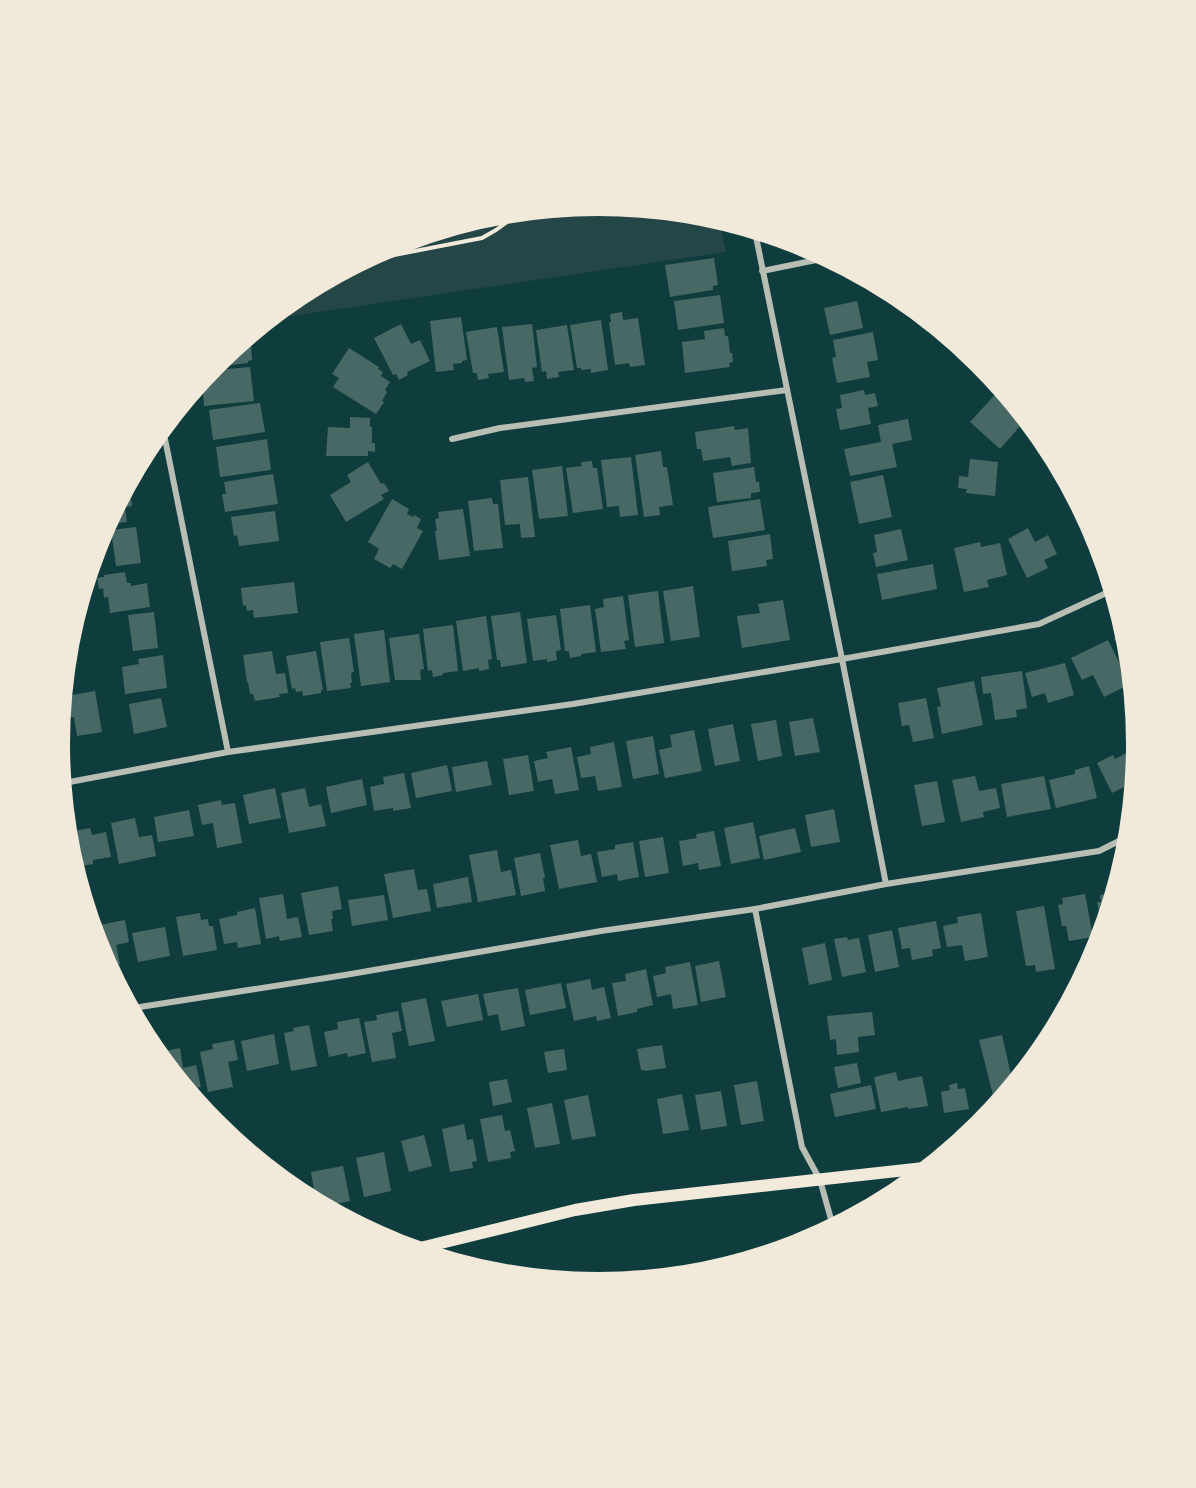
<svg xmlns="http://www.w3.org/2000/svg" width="1196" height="1488" viewBox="0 0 1196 1488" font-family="'PT Sans Narrow',sans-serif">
	<rect width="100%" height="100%" fill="#0f3d3e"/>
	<polygon fill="#244646" points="598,202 704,212 718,216 726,252 264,320 297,293 391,243 493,212"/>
	<g fill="#486865">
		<polygon points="714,258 718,285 713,286 713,290 670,297 665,265"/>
		<polygon points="720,295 724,323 678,330 674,301"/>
		<polygon points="857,301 863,328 830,335 824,308"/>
		<polygon points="915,306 925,314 917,316"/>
		<polygon points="622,312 623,320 638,318 645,365 630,367 629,363 615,365 609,322 611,322 610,314"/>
		<polygon points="461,317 467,360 462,361 462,363 453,364 454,370 436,372 430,321"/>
		<polygon points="601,320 608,370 591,373 591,369 581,370 581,368 577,368 570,325"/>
		<polygon points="401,324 411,344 420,340 430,361 407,372 408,375 399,380 396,374 393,375 374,338"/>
		<polygon points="532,324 537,367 532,368 534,381 525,382 524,378 509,380 502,327"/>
		<polygon points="567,325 574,370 558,372 559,377 547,379 546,371 542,372 536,330"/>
		<polygon points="497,327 504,372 488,374 489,378 478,380 477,373 473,373 466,332"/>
		<polygon points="724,328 725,336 728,336 730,353 732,353 733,362 729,363 730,367 685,373 682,342 705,339 704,331"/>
		<polygon points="873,332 878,360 867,362 870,377 837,383 832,358 836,357 833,340"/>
		<polygon points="245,335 246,345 251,345 252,360 248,361 248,363 215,367 214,363 212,364 215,360"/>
		<polygon points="349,348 379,367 378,369 383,372 381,376 390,382 385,390 387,392 382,401 384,402 376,414 333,387 339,378 332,374"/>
		<polygon points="250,367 254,401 204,406 202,376 206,371"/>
		<polygon points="1001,388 1014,400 1028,417 1000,449 970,422"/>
		<polygon points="864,390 865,395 875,393 878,406 868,408 871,424 840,430 836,409 842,408 840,395"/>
		<polygon points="260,403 265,432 213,440 209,410"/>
		<polygon points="350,417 370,418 370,427 372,427 372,443 375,443 375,452 368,451 368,456 326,456 328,427 350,428"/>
		<polygon points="908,419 912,440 892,444 897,467 850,476 844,449 881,442 878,425"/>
		<polygon points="734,426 735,430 748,428 751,463 732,466 730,457 703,461 701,449 697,449 695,432"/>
		<polygon points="267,439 271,470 220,477 216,447"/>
		<polygon points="661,451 663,467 667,467 673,505 659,507 660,515 644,517 635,455"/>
		<polygon points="631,457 638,515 620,517 619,506 607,507 601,460"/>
		<polygon points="970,459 998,462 995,496 966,493 967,489 958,488 959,476 968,477"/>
		<polygon points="592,461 593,468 597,468 603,509 573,513 566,468 582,466 581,462"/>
		<polygon points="368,462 381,484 384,483 389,491 381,495 384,499 346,522 330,495 351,482 347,475"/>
		<polygon points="562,466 568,516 539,519 532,470"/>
		<polygon points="754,467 756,482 759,482 760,492 751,493 751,498 717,502 713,473"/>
		<polygon points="273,474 278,504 225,512 222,494 226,494 224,482"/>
		<polygon points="883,475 892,517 859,524 850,482"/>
		<polygon points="528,477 535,537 521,538 520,524 505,525 500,480"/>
		<polygon points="129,485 132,506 125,507 127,522 103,525 124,486"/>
		<polygon points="492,498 493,504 498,504 503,548 474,551 468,501"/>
		<polygon points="392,499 409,509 407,514 413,517 414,515 421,519 417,528 423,531 402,569 393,564 390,568 374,559 379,549 368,542"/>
		<polygon points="760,499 765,530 713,538 708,507"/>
		<polygon points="463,509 470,556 439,560 435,531 437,531 435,519 439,518 438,512"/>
		<polygon points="275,511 279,541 239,546 237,535 234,536 231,517"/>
		<polygon points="136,527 141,563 116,566 111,530"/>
		<polygon points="1028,528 1035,542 1048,535 1057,554 1044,560 1048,568 1027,578 1008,539"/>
		<polygon points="901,529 908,560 876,567 873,553 877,552 874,535"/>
		<polygon points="770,534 773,559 766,560 767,566 732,571 728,541"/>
		<polygon points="980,542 981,547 1000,543 1007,575 987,580 989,587 964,592 954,548"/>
		<polygon points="933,564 937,589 882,600 877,574"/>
		<polygon points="125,572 127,583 131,583 131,586 147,583 150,607 110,613 108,597 104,598 103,588 99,589 97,578 104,577 104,575"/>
		<polygon points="294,582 298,613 254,618 253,610 247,611 246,605 243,606 241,588"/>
		<polygon points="693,586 700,637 671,641 663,591"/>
		<polygon points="658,591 664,643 635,647 628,595"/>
		<polygon points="623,596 629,640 624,641 626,649 601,652 595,609 604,607 603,599"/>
		<polygon points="783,600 790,640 742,648 737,616 760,613 758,604"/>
		<polygon points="590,605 596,652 581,654 581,656 570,658 569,651 565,651 560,609"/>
		<polygon points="154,612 158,648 133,651 128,615"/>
		<polygon points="520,612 527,663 501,667 500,660 497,660 491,616"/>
		<polygon points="556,615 561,650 556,651 557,660 547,662 547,659 533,661 527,619"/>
		<polygon points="486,616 492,659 488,660 489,669 479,671 479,668 463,671 456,621"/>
		<polygon points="453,625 458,671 443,673 443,675 433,677 432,670 428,671 423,629"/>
		<polygon points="384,630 390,682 361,686 354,634"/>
		<polygon points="1128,631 1130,639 1132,658 1125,661 1114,638"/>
		<polygon points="419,634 424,669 420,670 421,680 395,680 389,638"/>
		<polygon points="349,638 354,672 351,673 352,683 350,683 351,688 327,691 320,642"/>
		<polygon points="1108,640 1130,684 1104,697 1093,675 1082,680 1071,658"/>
		<polygon points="272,651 276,674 285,673 288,693 279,694 280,697 255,701 253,694 250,694 248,682 247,682 243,655"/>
		<polygon points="316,651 323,690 321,690 321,693 303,696 302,691 296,692 295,688 292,689 286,656"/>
		<polygon points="163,655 167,688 125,694 122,667 139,664 138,659"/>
		<polygon points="1065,663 1074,695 1048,703 1045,693 1032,697 1025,673"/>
		<polygon points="1022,671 1027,708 1016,710 1017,717 995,720 991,693 983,694 981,677"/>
		<polygon points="974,681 983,725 942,734 937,707 941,706 937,688"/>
		<polygon points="95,691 102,732 77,736 74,717 61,719 59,706 60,697"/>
		<polygon points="161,698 167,727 134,734 129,704"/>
		<polygon points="926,698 934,738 913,742 909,725 902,726 898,703"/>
		<polygon points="813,718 820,752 795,756 789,722"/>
		<polygon points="776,720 782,756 758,761 751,724"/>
		<polygon points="733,724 740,761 715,766 708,729"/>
		<polygon points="694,730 702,771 665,778 659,750 672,747 670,735"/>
		<polygon points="653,736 659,774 633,779 626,741"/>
		<polygon points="614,742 622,787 598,791 595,776 581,778 577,757 591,754 590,747"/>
		<polygon points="571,747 579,790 555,794 552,779 538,782 534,761 548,758 546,752"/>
		<polygon points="1130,751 1138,767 1137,781 1112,793 1097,763 1113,755 1115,759"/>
		<polygon points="528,755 534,791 509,795 503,759"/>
		<polygon points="487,761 492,785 456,792 452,767"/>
		<polygon points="447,765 452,791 416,798 411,773"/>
		<polygon points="1089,766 1097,798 1056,808 1049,780 1075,774 1075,770"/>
		<polygon points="404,773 411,808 393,811 393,808 374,811 370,787 384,784 383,777"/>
		<polygon points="975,776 979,791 996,788 1000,808 983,812 984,817 961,822 952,780"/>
		<polygon points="1044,776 1051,809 1007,817 1001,784"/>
		<polygon points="362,779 367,805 331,813 326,787"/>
		<polygon points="937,781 945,822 922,826 914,785"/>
		<polygon points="275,788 281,818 249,824 243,795"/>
		<polygon points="305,788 309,807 321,804 326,826 289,833 281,793"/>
		<polygon points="221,800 222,805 235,803 242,843 217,848 213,823 202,825 198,805"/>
		<polygon points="834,809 840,842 811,847 805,815"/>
		<polygon points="189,810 194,836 158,842 154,817"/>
		<polygon points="135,818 139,837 152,835 156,856 119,864 111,823"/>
		<polygon points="753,822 760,858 731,864 724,828"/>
		<polygon points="90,828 92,835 106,832 111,857 93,860 93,864 76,867 69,832"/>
		<polygon points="795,828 801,852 764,860 759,836"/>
		<polygon points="714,831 721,866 699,870 698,863 683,866 679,841 697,838 696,834"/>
		<polygon points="663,837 669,873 645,877 639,841"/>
		<polygon points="578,840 581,856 591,854 597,882 559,889 550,845"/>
		<polygon points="633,842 639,877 618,881 617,874 602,877 597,852 615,849 615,845"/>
		<polygon points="497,850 501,872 511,870 516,895 478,902 469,855"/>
		<polygon points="540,853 545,878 543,878 545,891 521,896 514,858"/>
		<polygon points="414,869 418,890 427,889 431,911 393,918 384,874"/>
		<polygon points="468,877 472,902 437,908 433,884"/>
		<polygon points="338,886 342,909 332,911 333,919 331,919 333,931 309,935 301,893"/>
		<polygon points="1117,892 1105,931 1103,931 1097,902 1101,902 1100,895"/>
		<polygon points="283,894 287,919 298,917 302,937 280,941 279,936 266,939 259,898"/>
		<polygon points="1085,894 1093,937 1069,941 1066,926 1062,926 1058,905 1063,904 1062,898"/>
		<polygon points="384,895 388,920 352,926 348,900"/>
		<polygon points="1044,906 1055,969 1036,972 1035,965 1026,966 1016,911"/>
		<polygon points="255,908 261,944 238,948 237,942 224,944 219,919 237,915 237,912"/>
		<polygon points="200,913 201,920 208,919 209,926 213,926 217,950 183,956 176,917"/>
		<polygon points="981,913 988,957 965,961 962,945 947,947 943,926 958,923 957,917"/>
		<polygon points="125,920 129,942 116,945 120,964 105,967 97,951 89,927"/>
		<polygon points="936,921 941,948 932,950 933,956 912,960 910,948 902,949 898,928"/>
		<polygon points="165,927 170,956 138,962 132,933"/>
		<polygon points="892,930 899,967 875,972 868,935"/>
		<polygon points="847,937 848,940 859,938 866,972 842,977 834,939"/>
		<polygon points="825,943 832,980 809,985 802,948"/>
		<polygon points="719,961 726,997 701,1002 695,966"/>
		<polygon points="690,962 698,1005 673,1009 671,994 657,997 653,976 666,973 665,967"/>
		<polygon points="646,969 653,1005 637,1009 637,1012 618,1016 612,983 626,981 625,974"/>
		<polygon points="590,979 592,990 604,987 611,1018 597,1021 596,1016 574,1021 566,984"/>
		<polygon points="561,983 566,1008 530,1015 525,990"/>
		<polygon points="518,988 525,1026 501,1031 498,1014 488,1016 483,994"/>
		<polygon points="478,994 483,1020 447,1027 441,1001"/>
		<polygon points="426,998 435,1041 409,1046 401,1003"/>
		<polygon points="398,1011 402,1031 392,1033 396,1058 372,1062 364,1022 377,1020 376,1015"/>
		<polygon points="872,1012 875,1035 858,1037 859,1052 837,1055 836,1039 830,1040 827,1016"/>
		<polygon points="359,1018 366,1053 348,1057 347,1053 329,1057 324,1032 338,1029 337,1022"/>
		<polygon points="309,1025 317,1066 291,1071 284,1033 294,1031 293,1028"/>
		<polygon points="274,1034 279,1064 247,1071 241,1041"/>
		<polygon points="1002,1035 1014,1088 999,1107 998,1102 995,1103 979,1040"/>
		<polygon points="234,1040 238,1060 228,1062 233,1087 208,1092 200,1052 213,1049 212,1044"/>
		<polygon points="662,1045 666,1068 644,1071 644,1070 641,1070 637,1049"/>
		<polygon points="180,1048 183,1068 196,1065 201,1087 184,1090 156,1057 156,1053"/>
		<polygon points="564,1049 567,1070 548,1073 544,1052"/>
		<polygon points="1036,1062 1023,1077 1020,1066"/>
		<polygon points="857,1063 861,1083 838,1088 834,1067"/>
		<polygon points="896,1072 898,1081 922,1076 928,1106 908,1109 908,1107 881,1112 874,1077"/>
		<polygon points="507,1079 512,1102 493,1106 489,1082"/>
		<polygon points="757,1081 764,1121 741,1125 734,1085"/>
		<polygon points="957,1083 958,1089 965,1088 969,1109 944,1113 941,1092 950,1090 949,1085"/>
		<polygon points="871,1085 876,1109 835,1117 830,1094"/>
		<polygon points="721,1091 727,1126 701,1130 695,1095"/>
		<polygon points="682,1094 689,1130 663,1134 657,1099"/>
		<polygon points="588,1095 596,1136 572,1140 564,1100"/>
		<polygon points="552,1103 560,1144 535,1148 527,1108"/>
		<polygon points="502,1115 505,1131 510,1130 515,1151 510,1152 511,1158 488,1162 480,1119"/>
		<polygon points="219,1117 222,1134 208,1119"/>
		<polygon points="464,1124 467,1140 473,1139 477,1161 472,1162 473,1168 450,1172 442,1129"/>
		<polygon points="424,1135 432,1166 409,1172 401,1141"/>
		<polygon points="384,1152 391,1191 364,1197 356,1158"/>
		<polygon points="343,1166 350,1201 318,1207 317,1206 311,1172"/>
		<polygon points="565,1274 568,1284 540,1281"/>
	</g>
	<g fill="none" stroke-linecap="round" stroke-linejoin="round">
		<polyline stroke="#f1e9da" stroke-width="4" points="353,263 482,238 496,230 525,209"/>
		<g stroke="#b8beb3" stroke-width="6">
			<polyline points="754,227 842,659 886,884"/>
			<polyline points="762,271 831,257"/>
			<polyline points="162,424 228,752"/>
			<polyline points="452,439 500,428 787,390"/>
			<polyline points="59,784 228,752 573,704 842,659 1039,624 1115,589"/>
			<polyline points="755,909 802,1147 820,1180 834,1230"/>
			<polyline points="127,1009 345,975 601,931 755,909 886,884 1099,851 1131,835"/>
		</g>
		<polyline stroke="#f1e9da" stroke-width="12" points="408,1251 575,1210 634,1200 933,1167"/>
	</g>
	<path d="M0 0H1196V1488H0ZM66 744a532 532 0 1 1 1064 0a532 532 0 1 1-1064 0Z" fill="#f1e9da" fill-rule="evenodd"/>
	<path fill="none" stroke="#f1e9da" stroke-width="8" d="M66 744a532 532 0 1 1 1064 0a532 532 0 1 1-1064 0Z"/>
</svg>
